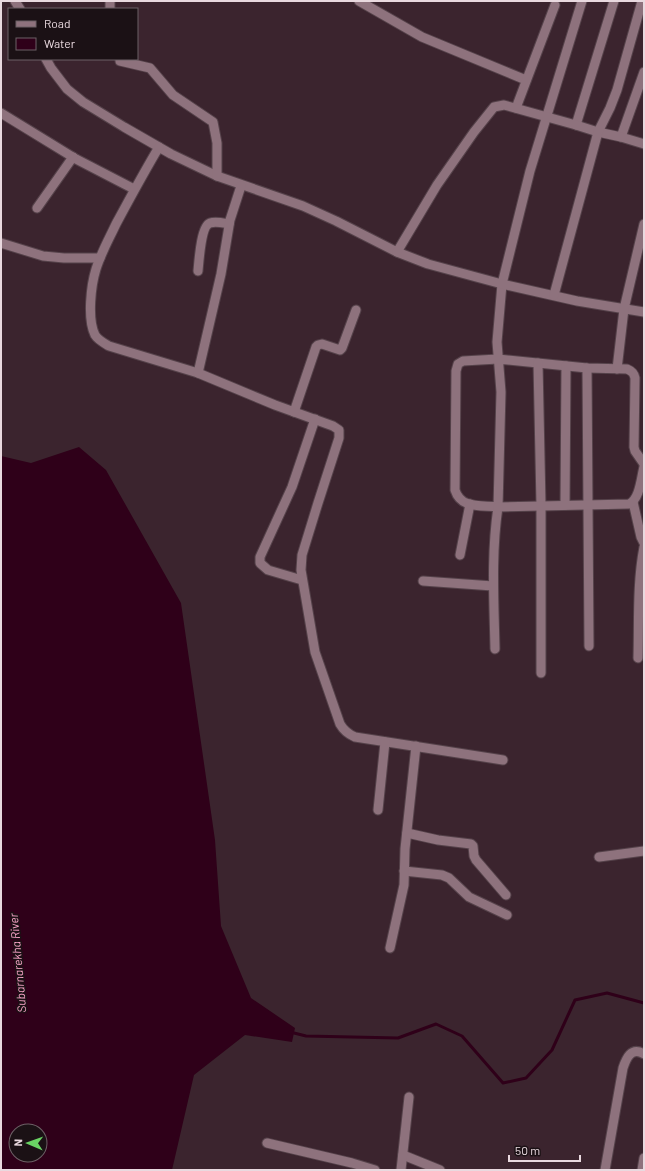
<svg xmlns="http://www.w3.org/2000/svg" width="645" height="1171" viewBox="0 0 645 1171" font-family="Barlow,sans-serif">
	<rect width="100%" height="100%" fill="#3b242e"/>
	<path fill="#2f0019" fill-rule="evenodd" d="M 79,447 L 106,470 L 181,603 L 215,840 L 221,926 L 251,998 L 295,1028 L 292,1042 L 245,1035 L 194,1075 L 172,1170 L 1,1170 L 1,456 L 31,463 ZM 16,1131 L 40,1131 L 40,1155 L 16,1155 Z"/>
	<g fill="none" stroke-linecap="round" stroke-linejoin="round">
		<polyline stroke="#2f0019" stroke-width="3" points="290,1032 306,1036 398,1038 436,1024 462,1036 503,1083 526,1078 552,1050 575,1000 607,993 644,1003"/>
		<defs>
			<g id="minor">
				<polyline points="15,1 20,9"/>
				<polyline points="359,1 422,37 526,80"/>
				<path d="M 582,1 L 530,171 L 502,284 L 497,342 L 501,392 L 498,507 C 480,505 461,509 455,490 L 456,371 L 458,364 L 463,361 L 498,359 L 587,368 L 627,369 C 632,371 634,373 635,378 L 634,447 L 635,451 L 644,464"/>
				<polyline points="110,9 110,1"/>
				<polyline points="46,59 51,68 67,89 83,102 124,127 171,154 217,176 303,206 336,221 397,252 428,264 502,284 577,301 644,312"/>
				<polyline points="120,59 120,61 150,68 173,95 213,122 217,143 217,176"/>
				<polyline points="516,108 555,5"/>
				<polyline points="1,113 76,159 134,189"/>
				<polyline points="576,125 614,1"/>
				<polyline points="621,137 644,72"/>
				<path d="M 159,147 C 144,172 130,198 116,224 C 109,239 101,253 96,269 C 91,285 87,319 95,335 C 98,340 104,343 109,346 L 198,373 L 275,405 L 333,426 L 339,430 L 339,438 L 318,503 L 302,555 L 301,570 L 315,652 L 340,724 C 344,731 348,734 355,737 L 503,760"/>
				<polyline points="37,208 73,157"/>
				<polyline points="1,243 43,256 64,258 100,258"/>
				<polyline points="397,252 437,185 474,132 494,107 504,105 576,125 598,132 621,137 644,144"/>
				<path d="M 198,271 C 199,261 201,226 210,223 C 216,221 223,223 229,224"/>
				<polyline points="554,295 598,132 610,108 617,90 642,1"/>
				<polyline points="538,363 541,505 541,673"/>
				<polyline points="587,368 589,646"/>
				<polyline points="617,369 624,309 644,224"/>
				<polyline points="198,373 221,274 230,220 241,186"/>
				<polyline points="294,412 316,347 318,345 322,344 340,350 342,348 356,310"/>
				<polyline points="633,502 641,537 644,543"/>
				<polyline points="565,505 566,366"/>
				<polyline points="460,555 470,504"/>
				<polyline points="302,580 268,570 260,563 260,557 292,487 315,419"/>
				<polyline points="423,581 493,586"/>
				<path d="M 495,649 C 494,602 491,554 498,507 L 629,504 C 640,499 641,478 644,467"/>
				<path d="M 638,658 C 639,621 637,583 644,547"/>
				<polyline points="378,810 385,742"/>
				<polyline points="407,833 438,840 471,844 473,846 474,856 476,860 506,895"/>
				<polyline points="599,857 644,851"/>
				<polyline points="404,871 442,875 449,878 469,897 507,915"/>
				<polyline points="390,948 404,885 405,849 416,746"/>
				<polyline points="267,1143 352,1163 375,1170"/>
				<polyline points="403,1155 440,1170"/>
				<polyline points="401,1170 409,1097"/>
				<path d="M 605,1170 L 623,1068 C 626,1059 631,1046 644,1054"/>
				<polyline points="642,1170 644,1158"/>
			</g>
		</defs>
		<use href="#minor" stroke="#55424a" stroke-width="11"/>
		<use href="#minor" stroke="#8e727d" stroke-width="9"/>
	</g>
	<g text-anchor="middle" dominant-baseline="central" stroke-width="3" stroke-linejoin="round" paint-order="stroke">
		<g font-size="12" font-style="italic" fill="#fba5c9" stroke="#1b1115">
			<text transform="translate(17 963) rotate(-95)">Subarnarekha River</text>
		</g>
	</g>
	<rect width="645" height="1171" fill="none" stroke="#e9d9df" stroke-width="4"/>
	<rect x="8" y="8" width="130" height="52" fill="#1b1115" stroke="#6d6166"/>
	<rect x="16" y="21" width="20" height="6" fill="#8e727d" stroke="#6d6166"/>
	<text x="44" y="28" font-size="12" fill="#e9d9df">Road</text>
	<rect x="16" y="38" width="20" height="12" fill="#2f0019" stroke="#6d6166"/>
	<text x="44" y="48" font-size="12" fill="#e9d9df">Water</text>
	<g transform="translate(28 1143) rotate(272)"><circle r="19" fill="#1b1115" stroke="#6d6166"/>
	<path d="M0-3L7 15L0 10L-7 15Z" fill="#6ad364"/>
	<text y="-6" font-size="11" font-weight="bold" text-anchor="middle" fill="#e9d9df">N</text>
	</g>
	<path d="M509 1155v6h71v-6" fill="none" stroke="#e9d9df" stroke-width="2"/>
	<text x="515" y="1155" font-size="12" fill="#e9d9df" stroke="#1b1115" stroke-width="3" paint-order="stroke">50 m</text>
</svg>
